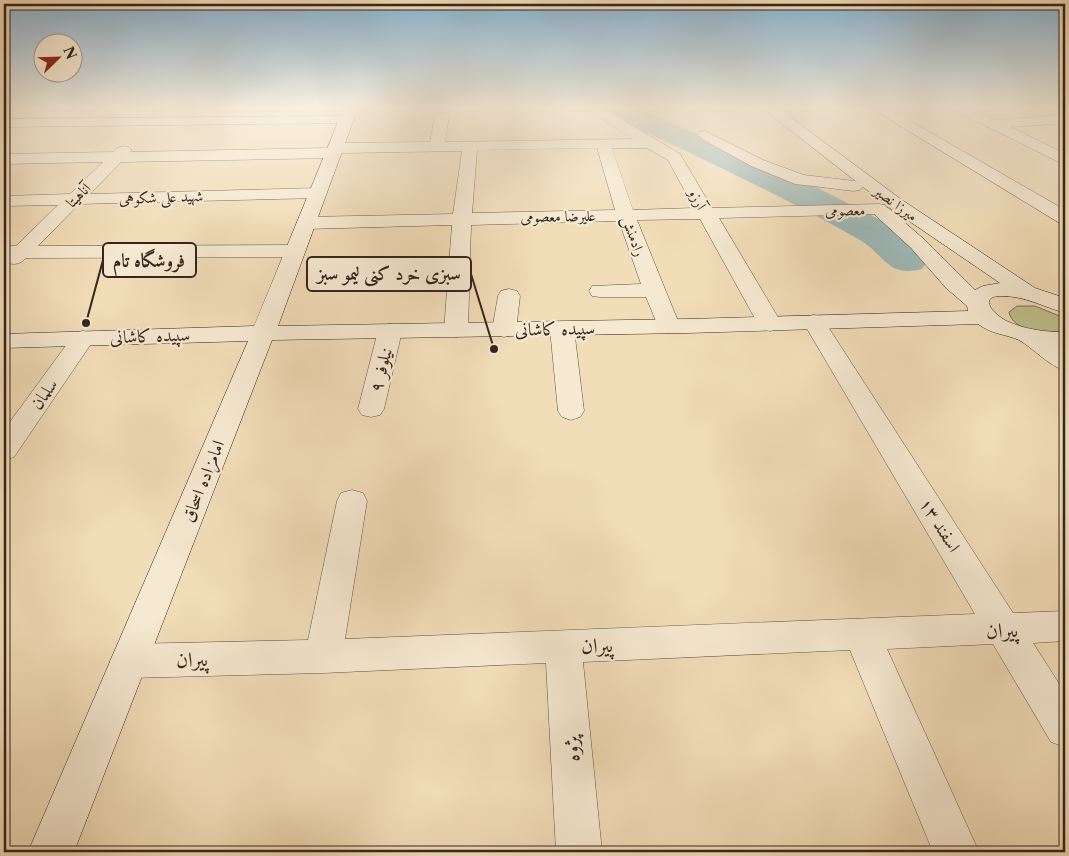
<svg xmlns="http://www.w3.org/2000/svg" width="1069" height="856" viewBox="0 0 1069 856" font-family="'Libre Caslon Text',Amiri,serif">
	<rect width="100%" height="100%" fill="#f1ddb8"/>
	<filter id="stains"><feTurbulence type="fractalNoise" baseFrequency=".004" numOctaves="4"/><feColorMatrix values="0 0 0 0 .2 0 0 0 0 .09 0 0 0 0 .02 0 0 0 .5 -.17"/></filter>
	<radialGradient id="worn" r=".72"><stop offset=".6" stop-color="#630" stop-opacity="0"/><stop offset="1" stop-color="#630" stop-opacity=".3"/></radialGradient>
	<path fill="#c0bf8b" stroke="#7a7254" d="M 1017,306 L 1035,306 L 1062,317 L 1065,319 L 1065,334 C 1050,337 1012,331 1009,312 Z"/>
	<g fill="none" stroke-linecap="round" stroke-linejoin="round">
		<path fill="#9fbab9" fill-rule="evenodd" d="M 603,108 L 639,108 L 818,188 L 892,226 L 922,251 L 928,260 L 922,269 C 885,278 886,254 858,239 C 777,193 692,154 607,114 Z"/>
		<defs>
			<g id="street">
				<path d="M 586,108 L 603,108 L 680,154 L 712,208 L 879,204 L 885,205 L 888,209 L 885,213 L 879,214 L 719,218 L 782,324 L 778,329 L 770,331 L 762,329 L 758,324 L 700,219 L 637,220 L 680,326 L 676,331 L 668,333 L 660,331 L 646,297 L 600,297 L 592,296 L 589,291 L 592,286 L 641,284 L 619,221 L 471,225 L 468,330 L 464,335 L 456,337 L 448,335 L 444,330 L 452,225 L 306,229 L 299,227 L 297,223 L 299,219 L 306,217 L 453,214 L 462,151 L 342,153 L 340,156 L 334,158 L 121,162 L 90,194 L 318,188 L 324,189 L 327,193 L 324,197 L 318,198 L 79,204 L 38,246 L 295,245 L 302,247 L 305,251 L 302,255 L 295,257 L 26,258 C 20,264 16,265 7,263 L 4,259 L 4,246 L 16,246 L 58,205 L 4,206 L 4,196 L 70,194 L 103,162 L 4,164 L 4,154 L 113,152 C 118,147 122,145 129,147 L 132,150 L 130,152 L 328,148 L 330,145 L 335,143 L 430,142 L 435,116 L 437,113 L 447,113 L 449,116 L 445,142 L 633,139 ZM 597,148 L 615,210 L 472,213 L 477,150 ZM 612,148 L 647,148 L 668,160 L 694,208 L 633,210 Z"/>
				<polygon points="871,108 888,108 1065,210 1065,223 1058,222"/>
				<polygon points="954,108 971,108 995,120 1065,115 1065,123 1011,127 1065,154 1065,165 956,111"/>
				<polygon points="346,116 351,117 353,120 351,123 4,127 4,119"/>
				<polygon points="705,131 763,160 804,175 854,181 860,182 863,186 860,190 854,191 795,184 751,166 700,138 698,135 700,132"/>
				<polygon points="509,289 517,291 520,296 516,330 512,335 504,337 496,335 492,330 498,296 501,291"/>
				<polygon points="814,315 822,317 825,322 1013,613 1065,611 1065,641 1033,643 1065,693 1065,747 1051,742 993,644 887,649 979,852 933,852 850,650 583,662 602,852 556,852 546,663 323,673 129,678 116,673 110,661 116,649 129,644 308,640 337,501 341,493 352,490 363,493 367,501 345,639 975,614 803,322 806,317"/>
				<polygon points="562,322 570,324 574,329 584,411 580,417 571,420 562,417 558,411 550,329 554,324"/>
				<polygon points="390,324 398,326 402,331 384,409 380,415 371,417 362,415 358,409 378,331 382,326"/>
				<polygon points="83,331 91,333 95,338 14,457 4,460 4,430 75,333"/>
			</g>
			<path id="secondary" d="M 344,108 L 358,108 L 278,326 L 688,319 L 968,311 L 967,306 L 946,288 L 911,248 L 876,216 L 873,212 L 876,208 L 882,207 L 888,208 L 925,240 L 975,290 L 983,286 L 1000,283 L 890,208 L 762,108 L 778,108 L 902,200 L 1035,288 L 1065,298 L 1065,313 C 1044,307 1025,296 1002,296 C 975,296 996,317 1009,322 C 1027,330 1046,332 1065,332 L 1065,346 L 1061,346 L 1065,350 L 1065,370 C 1050,367 1033,348 1019,340 C 1006,334 993,335 978,324 L 688,333 L 272,340 L 74,852 L 28,852 L 248,341 L 4,348 L 4,334 L 254,326 Z"/>
		</defs>
		<use href="#street" stroke="#635344" stroke-width="1"/>
		<use href="#secondary" stroke="#34251e" stroke-width="1"/>
		<use href="#street" fill="#f6e9d1" fill-rule="evenodd"/>
		<use href="#secondary" fill="#f6e9d1" fill-rule="evenodd"/>
	</g>
	<linearGradient id="sky" x2="0" y2="1"><stop stop-color="#8bb6d5"/><stop offset="0.47" stop-color="#f9f0df"/><stop offset="1" stop-color="#f9f0df" stop-opacity="0"/></linearGradient>
	<rect width="1069" height="228" fill="url(#sky)"/>
	<g text-anchor="middle" dominant-baseline="central" stroke-width="4.5" stroke-linejoin="round" paint-order="stroke">
		<g font-size="15" fill="#34251e" stroke="#f6e9d1">
			<text transform="translate(78 195) rotate(-45)">آناهیتا</text>
			<text transform="translate(161 197) rotate(-2)">شهید علی شکوهی</text>
			<text transform="translate(698 199) rotate(62)">آرزو</text>
			<text transform="translate(896 203) rotate(36)">میرزا نصیر</text>
			<text transform="translate(845 210) rotate(-1)">معصومی</text>
			<text transform="translate(558 216) rotate(-1)">علیرضا معصومی</text>
			<text transform="translate(634 236) rotate(70)">رادمنش</text>
		</g>
		<g font-size="18" fill="#34251e" stroke="#f6e9d1">
			<text transform="translate(555 329) rotate(-1)">سپیده کاشانی</text>
			<text transform="translate(150 336) rotate(-2)">سپیده کاشانی</text>
			<text transform="translate(381 370) rotate(-76)">نیلوفر ۹</text>
			<text transform="translate(44 394) rotate(-54)">سلمان</text>
			<text transform="translate(203 481) rotate(-68)">امامزاده اسحاق</text>
			<text transform="translate(940 525) rotate(58)">اسفند ۱۳</text>
		</g>
		<g font-size="21" fill="#34251e" stroke="#f6e9d1">
			<text transform="translate(1002 630) rotate(-3)">پیران</text>
			<text transform="translate(597 645) rotate(-2)">پیران</text>
			<text transform="translate(192 659) rotate(-2)">پیران</text>
			<text transform="translate(571 749) rotate(-94)">پژوه</text>
		</g>
	</g>
	<path fill="none" stroke="#34251e" stroke-width="2" d="M86 323L103 260M494 349L471 274"/>
	<g fill="#34251e" stroke="#f6e9d1" stroke-width="2">
		<circle cx="86" cy="323" r="5"/>
		<circle cx="494" cy="349" r="5"/>
	</g>
	<g fill="#f6e9d1" stroke="#34251e" stroke-width="2">
		<rect x="103" y="243" width="93" height="34" rx="5"/>
		<rect x="307" y="257" width="164" height="34" rx="5"/>
	</g>
	<g font-size="19" text-anchor="middle" font-weight="bold" fill="#34251e">
		<text x="149" y="267">فروشگاه تام</text>
		<text x="389" y="280">سبزی خرد کنی لیمو سبز</text>
	</g>
	<rect width="1069" height="856" fill="none" stroke="#f1ddb8" stroke-width="20"/>
	<rect x="5" y="5" width="1059" height="846" fill="none" stroke="#34251e" stroke-width="2.5"/>
	<rect x="10" y="10" width="1049" height="836" fill="none" stroke="#34251e"/>
	<g transform="translate(58 58) rotate(67)"><circle r="24" fill="#f6e9d1" stroke="#a89b89"/>
	<path d="M0-4L9 19L0 12L-9 19Z" fill="#8f2418"/>
	<text y="-8" font-size="14" font-weight="bold" text-anchor="middle" fill="#34251e">N</text>
	</g>
	<rect width="100%" height="100%" filter="url(#stains)"/>
	<rect width="100%" height="100%" fill="url(#worn)"/>
</svg>
